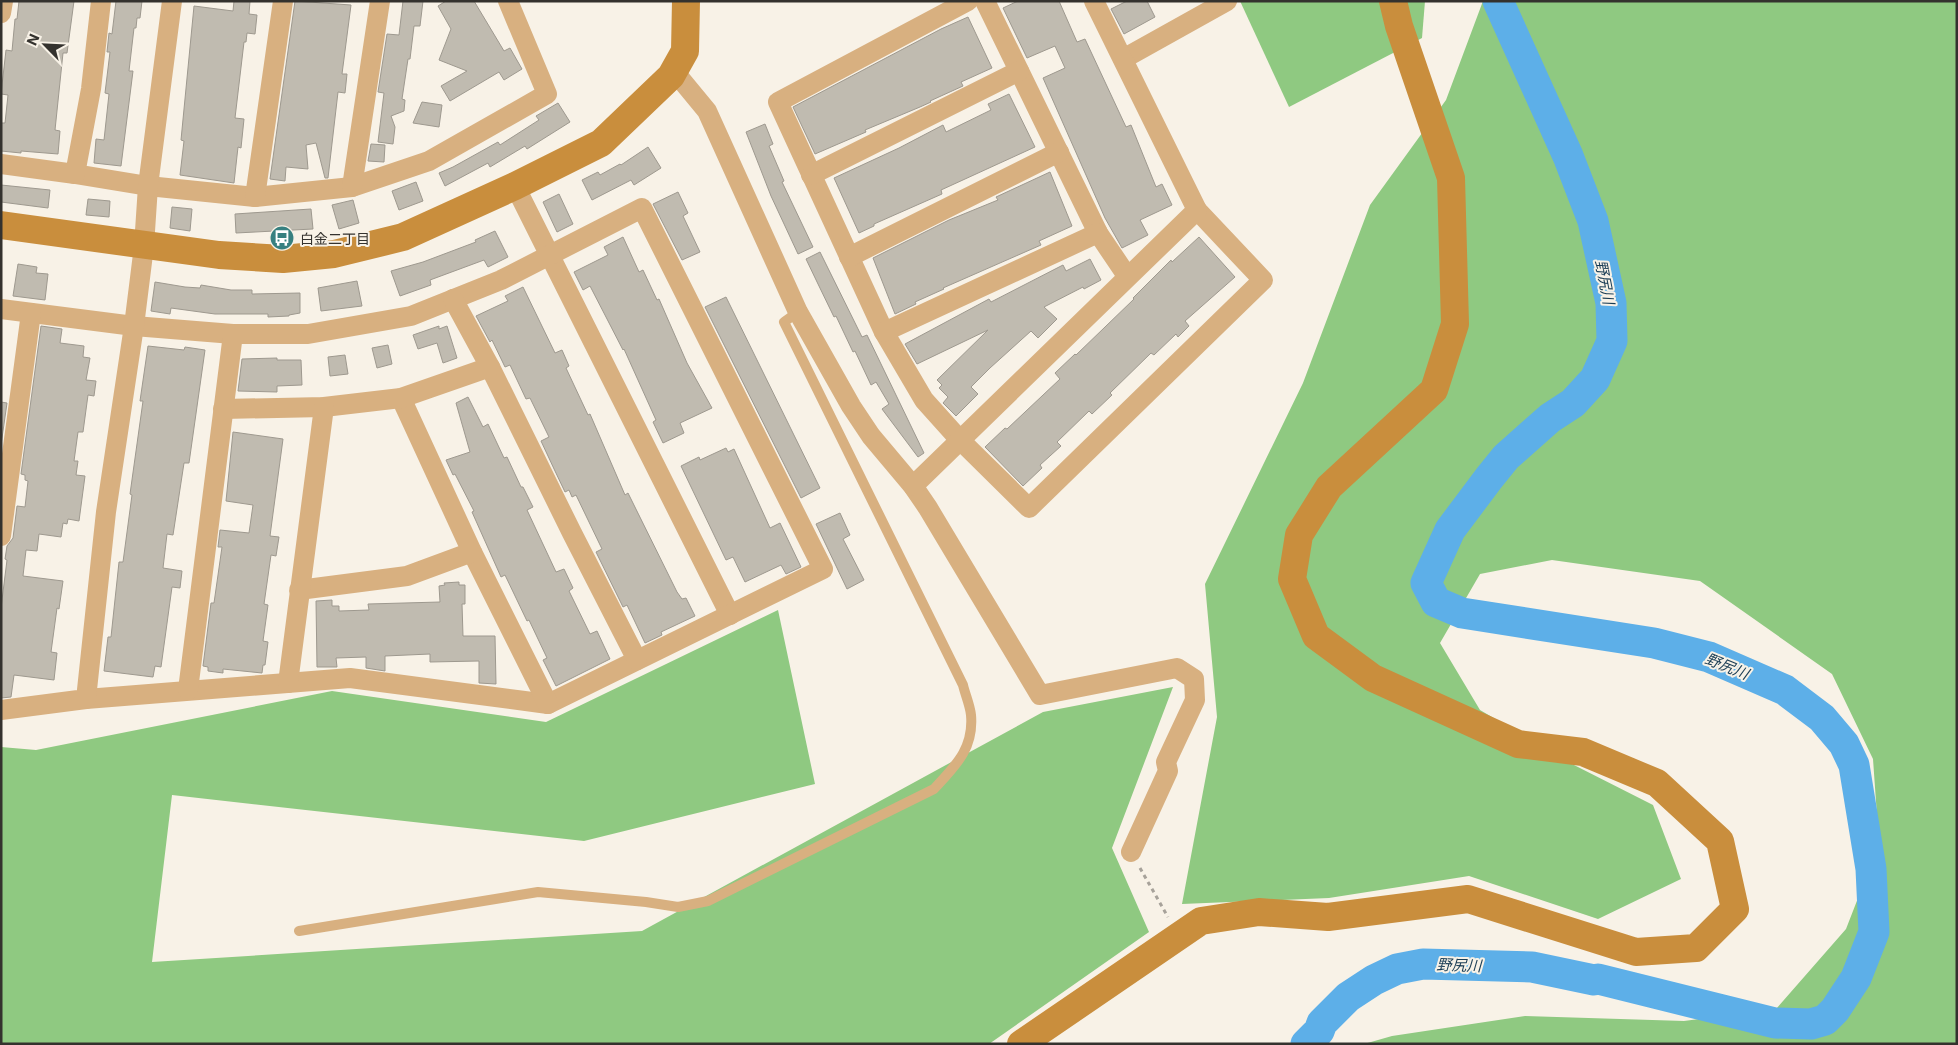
<svg xmlns="http://www.w3.org/2000/svg" width="1958" height="1045" viewBox="0 0 1958 1045" font-family="Inter,'Noto Sans JP',sans-serif">
	<rect width="100%" height="100%" fill="#f8f2e7"/>
	<g fill="#8fc981">
		<polygon points="1240,1 1425,1 1422,38 1289,107"/>
		<polygon points="1483,1 1957,1 1957,1044 1364,1044 1392,1036 1525,1016 1684,1021 1776,1009 1846,929 1879,844 1873,759 1832,674 1700,581 1552,560 1480,574 1440,643 1480,710 1572,764 1653,805 1681,879 1598,919 1469,876 1329,898 1182,904 1217,717 1205,584 1303,383 1370,205 1446,100"/>
		<polygon points="778,610 815,784 584,841 172,795 152,962 642,931 1043,712 1173,687 1112,848 1149,932 989,1044 1,1044 1,747 36,750 332,691 546,722"/>
	</g>
	<g fill="none" stroke-linecap="round" stroke-linejoin="round">
		<polyline stroke="#5dafe8" stroke-width="31" points="1306,1044 1319,1031 1322,1023 1348,997 1374,980 1397,969 1423,964 1532,967 1594,980 1598,979 1775,1023 1811,1024 1825,1020 1835,1010 1856,978 1874,932 1871,869 1854,765 1844,744 1822,718 1785,690 1709,657 1654,643 1462,613 1436,602 1426,583 1450,530 1489,478 1506,457 1550,418 1573,403 1595,379 1612,341 1611,303 1593,221 1568,156 1498,1"/>
	</g>
	<g fill="#c0bbb0" stroke="#9e998f">
		<polygon points="19,1 74,1 67,53 63,53 55,130 60,131 58,154 21,151 21,153 1,151 1,123 5,123 8,95 1,94 6,50 12,51 15,19 17,19"/>
		<polygon points="116,1 142,1 140,18 137,18 136,28 134,28 129,71 133,71 121,166 94,163 96,139 104,140 109,94 105,93 110,52 107,52 109,33 112,34"/>
		<polygon points="234,1 250,1 249,14 257,15 255,34 247,33 246,42 244,42 235,118 244,119 241,148 238,147 234,183 180,175 184,141 181,140 194,6 233,11"/>
		<polygon points="295,1 351,5 342,74 347,74 345,93 338,92 328,178 325,178 316,143 306,145 308,169 286,167 285,181 270,179"/>
		<polygon points="403,1 423,1 420,26 414,26 410,59 408,59 402,99 405,100 404,111 391,116 395,127 393,144 378,142 384,93 378,92 387,34 399,35"/>
		<polygon points="446,1 474,1 504,51 510,48 522,69 504,80 499,72 450,101 441,86 467,71 439,60 451,29 438,6"/>
		<polygon points="1018,1 1059,1 1077,42 1085,39 1126,127 1131,125 1156,187 1162,184 1172,205 1140,220 1148,235 1122,248 1105,218 1043,78 1065,68 1055,46 1027,58 1003,8"/>
		<polygon points="1127,1 1147,1 1155,17 1124,34 1111,9"/>
		<polygon points="968,17 992,68 961,82 963,86 930,101 931,102 920,107 865,130 866,132 815,154 793,107 941,29"/>
		<polygon points="1009,94 1035,147 941,190 942,194 874,224 874,226 859,233 834,178 899,148 943,125 946,132 991,110 988,104"/>
		<polygon points="422,102 442,105 439,127 413,123"/>
		<polygon points="558,103 570,122 527,149 525,146 490,167 488,163 445,186 439,173 453,167 498,142 500,145 539,120 536,116"/>
		<polygon points="765,124 773,144 769,146 784,181 782,182 813,247 798,254 771,196 746,132"/>
		<polygon points="371,144 385,145 384,162 368,161"/>
		<polygon points="648,147 661,168 634,185 631,180 592,200 582,180 598,172 600,175 620,164 621,165"/>
		<polygon points="1050,172 1072,226 1039,241 1041,245 943,288 944,289 915,302 916,304 895,314 873,258 949,220 998,200 996,197"/>
		<polygon points="416,182 423,201 399,210 392,191"/>
		<polygon points="1,185 50,190 48,208 1,202"/>
		<polygon points="678,192 688,213 683,216 700,252 682,260 653,204"/>
		<polygon points="559,194 573,224 557,232 543,202"/>
		<polygon points="88,199 110,201 109,217 86,215"/>
		<polygon points="353,200 359,223 339,229 332,205"/>
		<polygon points="172,207 192,209 190,231 170,228"/>
		<polygon points="311,209 313,229 236,233 235,214"/>
		<polygon points="495,231 508,257 488,267 484,260 430,280 431,285 400,296 391,271 423,262 476,242 475,240"/>
		<polygon points="623,237 639,272 643,270 657,300 659,299 687,363 712,408 680,423 684,433 663,443 653,422 656,420 624,349 623,350 590,286 583,290 574,272 608,255 604,247"/>
		<polygon points="1199,237 1235,277 1185,321 1189,326 1178,337 1176,334 1154,355 1151,353 1110,393 1112,395 1092,414 1089,411 1057,442 1061,446 1040,465 1042,468 1023,486 985,447 1005,428 1007,429 1060,379 1055,373 1075,354 1076,355 1134,299 1133,298 1171,260 1172,262"/>
		<polygon points="820,252 862,337 867,335 924,453 918,457 882,409 889,404 876,382 871,385 855,351 853,352 836,316 834,317 818,284 806,259"/>
		<polygon points="1090,259 1101,280 1084,289 1083,287 1044,307 1057,319 1038,338 1031,331 990,368 971,387 978,394 956,416 943,403 948,397 939,388 942,385 937,380 988,330 917,364 905,344 989,299 991,302 1063,265 1066,271"/>
		<polygon points="18,264 37,267 36,273 48,274 45,300 13,296"/>
		<polygon points="357,281 362,306 321,311 318,288"/>
		<polygon points="155,282 185,287 200,288 201,285 231,290 252,290 252,294 300,293 300,313 289,315 289,316 268,317 268,314 215,314 171,308 170,314 151,311"/>
		<polygon points="523,287 555,353 562,350 569,366 566,368 588,415 590,414 625,495 628,493 677,592 682,599 686,598 695,616 661,632 662,635 645,643 627,605 623,607 596,552 602,549 576,495 572,497 569,490 565,492 555,471 541,441 549,437 530,398 526,399 510,365 505,367 492,340 490,342 476,316 508,301 505,296"/>
		<polygon points="726,297 820,488 801,498 705,307"/>
		<polygon points="41,326 62,329 60,343 84,346 83,357 90,358 86,380 96,381 94,396 88,395 83,432 78,432 74,461 78,461 76,475 85,476 79,521 68,519 67,524 63,523 61,537 39,534 37,551 26,550 23,576 63,581 59,609 57,608 51,652 57,653 54,680 14,675 11,697 1,698 1,608 7,560 5,559 7,546 13,538 17,506 25,507 28,481 25,480 25,475 21,474"/>
		<polygon points="439,326 439,329 447,326 457,358 443,363 437,343 418,349 413,335"/>
		<polygon points="388,345 392,364 377,368 372,348"/>
		<polygon points="148,346 184,350 185,347 205,350 189,463 184,463 173,535 167,534 163,568 182,571 180,588 172,587 161,667 155,666 153,677 104,671 108,637 111,637 119,562 123,562 132,495 130,494 143,401 140,401"/>
		<polygon points="345,355 348,374 330,376 328,357"/>
		<polygon points="277,358 277,360 301,360 302,385 277,386 277,392 238,391 242,359"/>
		<polygon points="468,397 483,427 488,424 504,458 507,457 521,487 523,487 533,507 527,510 556,572 564,569 573,588 569,591 590,634 597,631 610,659 556,686 543,660 547,658 529,620 527,621 505,575 501,577 472,512 474,511 455,474 453,475 446,460 470,452 456,403"/>
		<polygon points="1,402 7,403 1,445"/>
		<polygon points="233,432 283,439 270,536 279,537 276,556 271,555 264,604 268,605 263,641 268,642 265,665 263,665 262,673 223,669 223,673 208,671 208,667 203,666 211,603 214,603 222,547 218,547 220,530 249,533 253,505 226,501"/>
		<polygon points="726,448 728,452 734,449 770,528 780,523 801,567 786,574 781,565 745,582 733,557 726,560 681,466 699,457 700,460"/>
		<polygon points="840,513 850,535 843,539 864,580 847,589 816,524"/>
		<polygon points="459,582 459,585 465,585 465,604 462,604 463,636 495,636 496,684 479,683 479,661 430,662 430,654 385,656 385,671 366,668 366,657 336,658 337,667 317,667 316,601 332,600 332,606 339,606 339,611 369,610 368,604 440,602 439,586 445,585 444,583"/>
	</g>
	<g fill="none" stroke-linecap="round" stroke-linejoin="round">
		<polyline stroke="#a7a29a" stroke-width="3" stroke-dasharray="4 4" stroke-linecap="butt" points="1140,868 1168,917"/>
		<path stroke="#d8b080" stroke-width="10" d="M 299,931 L 538,892 L 646,902 L 678,907 L 708,901 L 934,789 C 955,766 974,749 971,715 C 970,705 965,694 963,685 L 784,322 L 798,312"/>
		<g stroke="#d8b080" stroke-width="20">
			<polyline points="968,1 778,102 884,332 924,400 959,439 1029,508 1263,280 1197,210"/>
			<polyline points="985,1 1098,233 1127,276"/>
			<polyline points="1,13 3,1"/>
			<polyline points="1123,59 1227,1"/>
			<polyline points="674,71 707,111 798,312 851,406 871,436 913,486 928,508 1040,695 1177,668 1194,679 1195,700 1166,762 1168,771 1131,852"/>
			<polyline points="1,164 75,174 148,186 255,197 352,187 429,161 547,94 508,1"/>
			<polyline points="75,174 91,89 101,1"/>
			<polyline points="811,175 1019,71"/>
			<polyline points="515,186 730,615"/>
			<polyline points="352,187 380,1"/>
			<polyline points="255,197 283,1"/>
			<polyline points="849,257 1059,152"/>
			<polyline points="1,309 134,326 233,334 308,334 411,316 501,280 642,208 823,569 548,704 350,678 86,699"/>
			<polyline points="884,332 1098,233"/>
			<polyline points="490,367 572,533 637,660"/>
			<polyline points="401,398 472,552 548,704"/>
			<polyline points="223,409 324,407 401,398 490,367 453,299"/>
			<polyline points="913,486 1197,210 1094,1"/>
			<polyline points="1,536 31,313"/>
			<polyline points="299,590 407,576 472,552"/>
			<polyline points="288,683 324,407"/>
			<polyline points="188,690 233,334"/>
			<polyline points="1,710 86,699 106,512 134,326 144,246 148,186 172,1"/>
		</g>
		<g stroke="#c98e3d" stroke-width="28">
			<polyline points="1,225 219,255 283,259 334,254 403,237 515,186 601,143 671,76 685,51 686,1"/>
			<polyline points="1021,1044 1201,921 1259,912 1328,917 1468,899 1636,952 1696,948 1735,909 1720,841 1657,783 1583,752 1518,744 1373,678 1316,636 1292,579 1299,535 1329,487 1434,390 1455,324 1451,178 1399,26 1393,1"/>
		</g>
	</g>
	<defs>
		<symbol id="bus-disc" viewBox="-11 -11 22 22"><circle r="9.5" fill="#378080" stroke="#f8f2e7"/><path d="M-5-6H5V4H4V6H2V4H-2V6H-4V4H-5ZM-3.5-4V0h7V-4ZM-3.5 1.2v1.5H-2V1.2ZM2 1.2v1.5H3.5V1.2Z" fill="#fff"/></symbol>
	</defs>
	<g fill-rule="evenodd">
		<use href="#bus-disc" x="268" y="224" width="28" height="28"/>
	</g>
	<g text-anchor="middle" dominant-baseline="central" stroke-width="4" stroke-linejoin="round" paint-order="stroke">
		<g font-size="14" fill="#34322e" stroke="#f8f2e7" text-anchor="start">
			<text x="300" y="238">白金二丁目</text>
		</g>
		<g font-size="15" font-style="italic" fill="#193c54" stroke="#f8f2e7">
			<text transform="translate(1605 282) rotate(79)">野尻川</text>
			<text transform="translate(1727 666) rotate(22)">野尻川</text>
			<text transform="translate(1459 965) rotate(2)">野尻川</text>
		</g>
	</g>
	<rect width="1958" height="1045" fill="none" stroke="#34322e" stroke-width="5"/>
	<g transform="translate(45 45) rotate(294)" stroke="#f8f2e7" stroke-width="4" paint-order="stroke">
	<path d="M0-4L9 19L0 12L-9 19Z" fill="#34322e"/>
	<text y="-8" font-size="14" font-weight="bold" text-anchor="middle" fill="#34322e">N</text>
	</g>
</svg>
